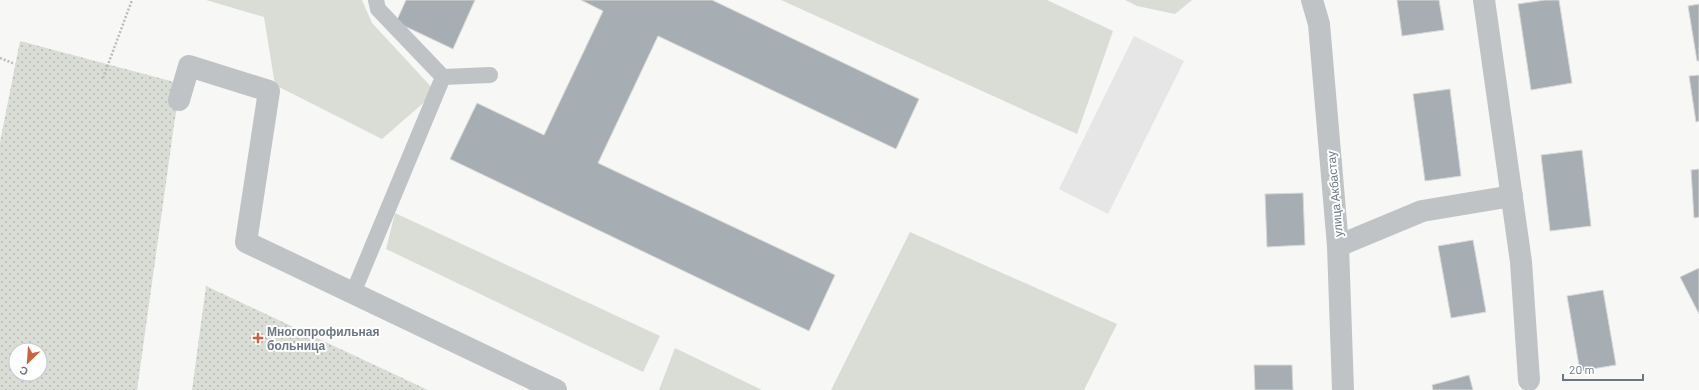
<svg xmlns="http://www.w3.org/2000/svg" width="1699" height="390" viewBox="0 0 1699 390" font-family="Barlow,sans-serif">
	<defs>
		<pattern id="park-dots" width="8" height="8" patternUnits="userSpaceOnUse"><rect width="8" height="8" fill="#d9ddd6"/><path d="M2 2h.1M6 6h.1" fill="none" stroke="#b4b8b3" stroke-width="1.8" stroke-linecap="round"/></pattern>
	</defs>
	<rect width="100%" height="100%" fill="#f7f7f5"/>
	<polygon fill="#e5e6e5" points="1134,36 1184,61 1108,214 1059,189"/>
	<g fill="#d9ddd6">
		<polygon points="206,0 362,0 372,23 436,92 382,139 275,85 264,17"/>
		<polygon points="781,0 1047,0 1113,31 1077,134"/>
		<polygon points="1125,0 1192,0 1175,14 1137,6"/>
		<polygon points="395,213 660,336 643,372 386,249"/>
		<polygon points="910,232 1117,324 1084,390 831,390"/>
		<polygon points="675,348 762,390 659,390"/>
	</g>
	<g fill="url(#park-dots)" fill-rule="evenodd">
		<path d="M 20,41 L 182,84 L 175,118 L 137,390 L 0,390 L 0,142 ZM 16,350 L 40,350 L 40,374 L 16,374 Z"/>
		<polygon points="206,286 428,390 192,390"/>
	</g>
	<g fill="#a7aeb3" stroke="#d9d9d7">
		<polygon points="406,0 475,0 453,49 396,22"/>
		<polygon points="581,0 712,0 919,99 896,149 658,36 598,163 835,275 809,331 450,159 477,103 544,135 603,11"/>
		<polygon points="1397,0 1439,0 1444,30 1402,36"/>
		<polygon points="1545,0 1559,0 1572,83 1531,90 1518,4"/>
		<polygon points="1699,4 1699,61 1697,61 1688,6"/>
		<polygon points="1699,75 1699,121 1696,122 1689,76"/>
		<polygon points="1450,89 1461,176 1425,181 1413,94"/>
		<polygon points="1582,150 1591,226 1550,231 1541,155"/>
		<polygon points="1699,169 1699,217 1694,218 1691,170"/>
		<polygon points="1303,193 1305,245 1267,247 1265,194"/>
		<polygon points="1473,240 1486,312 1451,318 1438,246"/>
		<polygon points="1699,268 1699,314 1680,277"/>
		<polygon points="1603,290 1616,365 1580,371 1567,296"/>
		<polygon points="1254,365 1292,365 1293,390 1255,390"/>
		<polygon points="1469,375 1473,390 1433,390 1432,385"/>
	</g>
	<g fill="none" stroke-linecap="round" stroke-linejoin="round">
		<g stroke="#b9bcbe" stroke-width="2.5" stroke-dasharray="2 2" stroke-linecap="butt">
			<polyline points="0,58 15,64"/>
			<polyline points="103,78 132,0"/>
		</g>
		<g stroke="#bfc3c6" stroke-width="16">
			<polyline points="443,77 490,75"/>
			<polyline points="353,293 443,77 378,9 376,0"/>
		</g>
		<g stroke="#bfc3c6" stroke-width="22">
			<polyline points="1312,0 1319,24 1338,246 1343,390"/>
			<polyline points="1484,0 1521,262 1529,380"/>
			<polyline points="179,100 189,66 269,91 246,242 556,390"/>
			<polyline points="1338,246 1422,211 1512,196"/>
		</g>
	</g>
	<path fill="#cd623f" stroke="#fff" stroke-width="1.5" d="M256 332h4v4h4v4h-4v4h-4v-4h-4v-4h4z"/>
	<g text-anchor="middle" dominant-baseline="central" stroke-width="4" stroke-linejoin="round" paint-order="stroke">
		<g font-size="12" fill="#6a7782" stroke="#fff">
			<text transform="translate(1334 194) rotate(-95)">улица Акбастау</text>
		</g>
		<g font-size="12" font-weight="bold" fill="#6a7782" stroke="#fff" text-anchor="start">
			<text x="267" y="331">Многопрофильная<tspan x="267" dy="14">больница</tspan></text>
		</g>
	</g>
	<g transform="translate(28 362) rotate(205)"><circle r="19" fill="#ffffff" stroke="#c3c9cd"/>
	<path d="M0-3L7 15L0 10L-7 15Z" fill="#cd623f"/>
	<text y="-6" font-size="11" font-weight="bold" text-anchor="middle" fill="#6a7782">С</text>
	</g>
	<path d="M1563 374v6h80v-6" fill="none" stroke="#6a7782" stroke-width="2"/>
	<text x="1569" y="374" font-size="12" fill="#6a7782" stroke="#ffffff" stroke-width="3" paint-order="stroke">20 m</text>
</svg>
